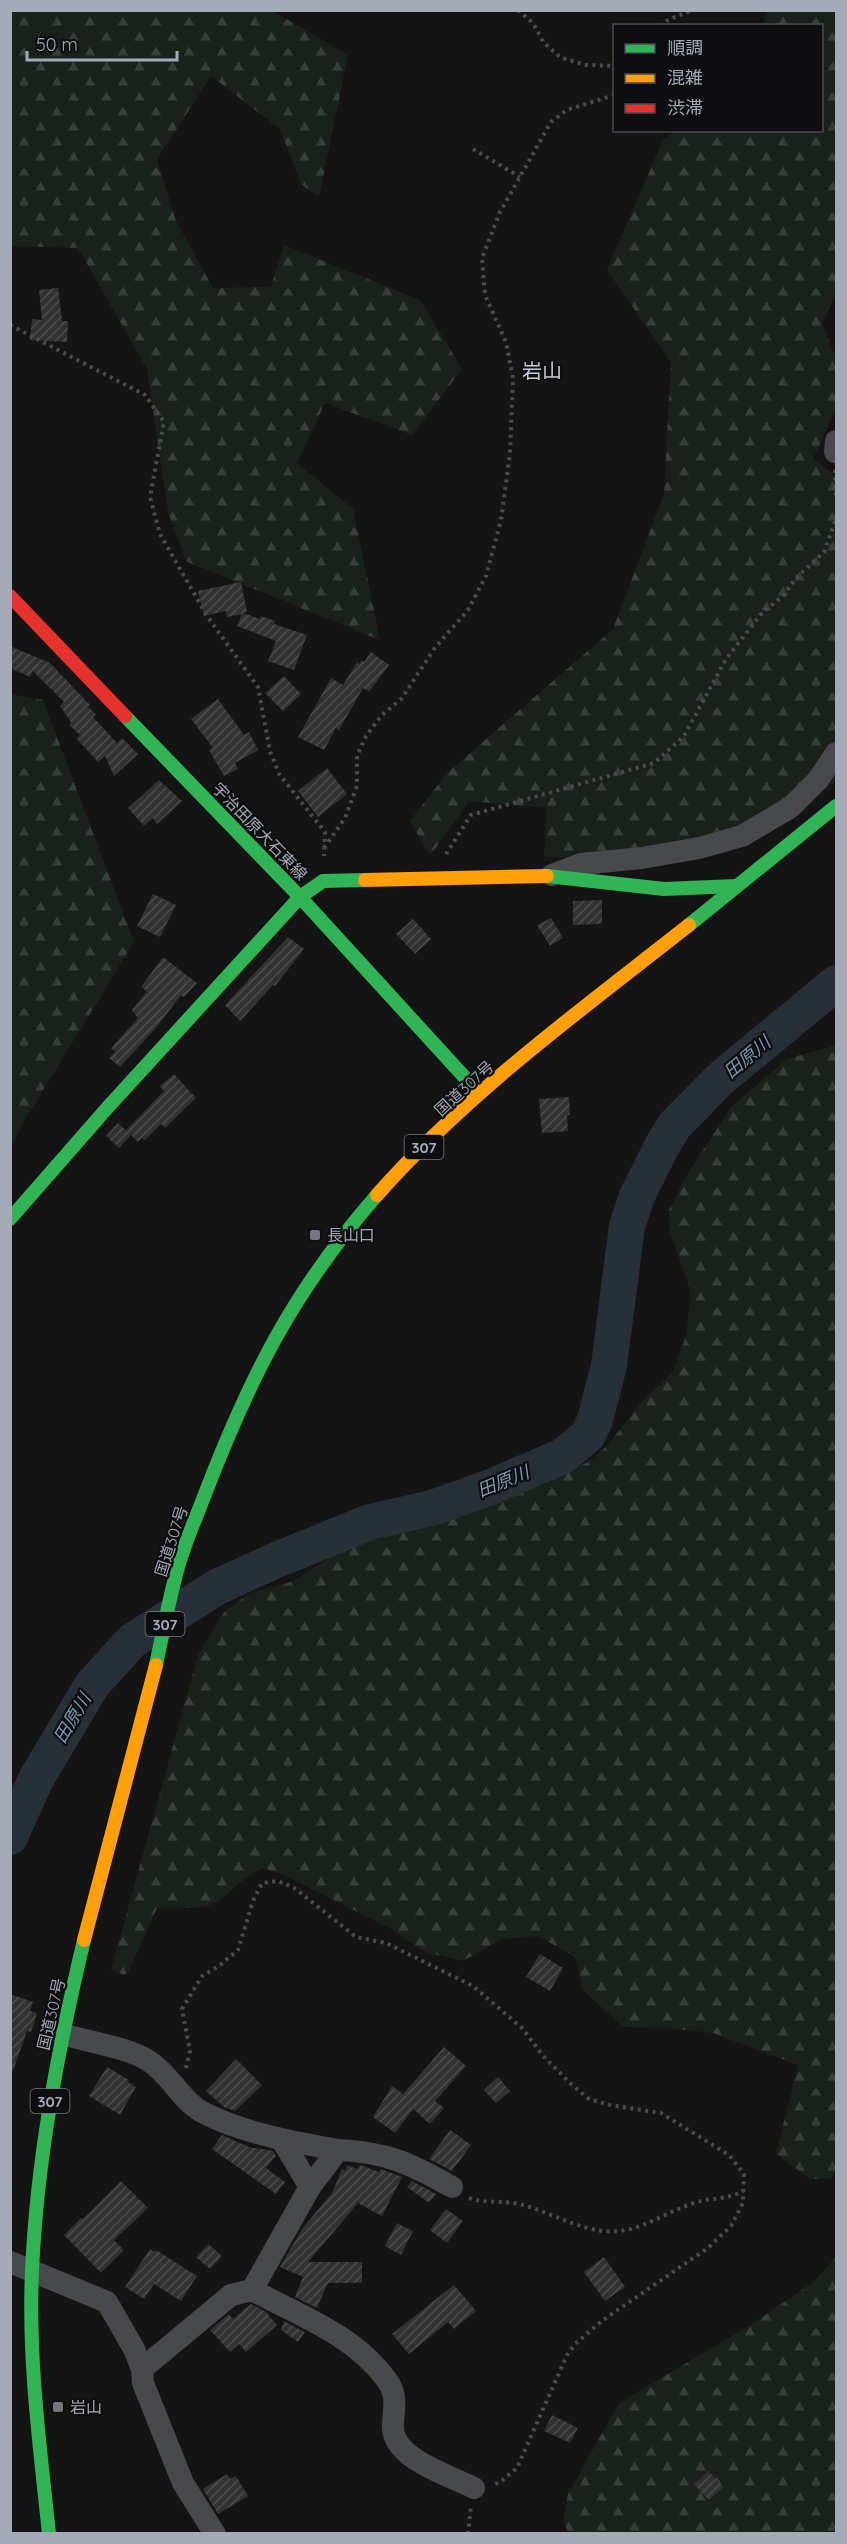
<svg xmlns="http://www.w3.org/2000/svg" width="847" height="2544" viewBox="0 0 847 2544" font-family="Quicksand,'Noto Sans JP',sans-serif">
	<defs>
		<pattern id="forest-firs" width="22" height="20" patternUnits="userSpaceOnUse" patternTransform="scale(1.5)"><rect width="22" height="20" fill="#1a211b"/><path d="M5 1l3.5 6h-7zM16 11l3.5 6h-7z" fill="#383f3a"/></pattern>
		<pattern id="building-hatch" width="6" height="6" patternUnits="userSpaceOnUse" patternTransform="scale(1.5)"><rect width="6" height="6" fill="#323233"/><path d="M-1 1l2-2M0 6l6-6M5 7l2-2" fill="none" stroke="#4d4d4e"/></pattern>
	</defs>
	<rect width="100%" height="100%" fill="#141414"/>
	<g fill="url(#forest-firs)">
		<polygon points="11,11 273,11 348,55 319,197 301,184 280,129 211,76 157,159 176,221 213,288 271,287 284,245 420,300 462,369 412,435 325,403 297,463 353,509 380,640 187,562 168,512 147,369 78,248 11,246"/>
		<polygon points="768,11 836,11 836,293 822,323 836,359 836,408 813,459 836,476 836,781 710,856 544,857 547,808 469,801 430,856 410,821 447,773 613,629 664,494 671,362 607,270 663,140 675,131 822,130 822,26 762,25"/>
		<polygon points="11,694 43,700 134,942 24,1121 11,1148"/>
		<path d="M 836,1045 L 836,2171 L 830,2179 L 810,2179 L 776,2154 L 798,2065 L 713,2033 L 669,2028 L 623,2027 L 583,1990 L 575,1957 L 538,1936 L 502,1939 L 463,1961 L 425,1952 L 393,1930 L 284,1875 L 263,1868 C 245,1875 234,1890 218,1901 C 203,1911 175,1907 157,1908 L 129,1971 L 124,1975 L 111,1970 L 198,1655 L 224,1612 L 250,1593 L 291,1582 L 342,1550 L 502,1501 L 588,1462 L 608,1445 L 641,1402 L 673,1372 L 687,1333 L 690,1289 L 669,1229 L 669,1210 L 689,1171 L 732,1106 L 787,1059 Z"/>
		<polygon points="836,2257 836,2533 569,2534 563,2521 568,2494 619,2403 752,2324 815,2281"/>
	</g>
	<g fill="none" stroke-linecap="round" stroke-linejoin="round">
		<polyline stroke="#272f37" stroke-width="36" points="10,1837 36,1779 92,1685 132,1641 217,1587 274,1561 370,1522 432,1508 491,1487 563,1456 588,1435 595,1420 609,1365 627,1226 637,1196 662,1146 674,1126 719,1080 836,983"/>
	</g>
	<g fill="url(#building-hatch)">
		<polygon points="58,288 62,321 68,321 67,342 30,340 32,319 42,320 39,290"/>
		<polygon points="241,582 247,612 243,613 260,619 261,616 275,621 274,624 307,635 294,670 268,661 276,641 237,626 242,614 227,617 226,611 204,616 198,591"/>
		<polygon points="10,646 50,663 90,705 88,707 96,714 93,717 117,743 122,738 138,754 114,776 105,756 98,762 76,738 80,735 69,725 71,722 60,706 64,702 33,671 30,677 10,668"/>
		<polygon points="371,652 389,665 369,692 363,688 339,730 336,728 324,750 298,737 331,678 343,685 357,662 359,664 362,660 364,662"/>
		<polygon points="284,676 301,694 283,711 265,693"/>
		<polygon points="218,699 244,735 249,732 258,750 235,763 238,769 224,776 209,750 213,748 191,719"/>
		<polygon points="327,768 347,794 318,817 298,791"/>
		<polygon points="159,780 182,801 157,824 153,818 144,826 128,808"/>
		<polygon points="153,894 176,905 160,937 137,926"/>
		<polygon points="602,900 602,924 573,925 573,901"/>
		<polygon points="551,918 563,938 550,946 537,925"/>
		<polygon points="413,919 431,939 415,954 396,934"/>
		<polygon points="288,937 304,949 275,986 273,985 240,1021 225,1005"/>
		<polygon points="163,957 197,983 184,997 181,995 156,1028 120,1067 109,1058 115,1052 111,1048 138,1018 132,1010 147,991 141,987"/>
		<polygon points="174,1074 196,1098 165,1128 161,1124 145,1140 142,1138 138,1142 126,1130 164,1091 160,1086"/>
		<polygon points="569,1097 570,1115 567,1115 568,1131 542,1133 539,1099"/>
		<polygon points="118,1123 131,1135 119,1148 106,1136"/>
		<polygon points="540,1954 563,1968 550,1991 526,1977"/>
		<polygon points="10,1994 33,2002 30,2011 37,2013 31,2032 27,2031 13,2071 10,2070"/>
		<polygon points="444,2047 466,2066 435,2101 444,2108 430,2124 413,2109 395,2133 373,2117 392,2086 403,2094"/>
		<polygon points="236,2059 262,2085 235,2111 224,2107 206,2091"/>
		<polygon points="107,2067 129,2080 128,2082 136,2087 120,2115 89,2096"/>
		<polygon points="498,2077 510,2091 496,2103 484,2090"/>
		<polygon points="450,2130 471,2145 452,2171 429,2159"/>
		<polygon points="222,2135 249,2147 273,2151 276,2156 266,2168 285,2182 276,2194 212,2149"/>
		<polygon points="347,2165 357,2169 360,2165 379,2172 381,2169 402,2177 382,2216 358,2203 308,2262 362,2262 362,2283 328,2283 317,2308 295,2297 303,2277 280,2267 302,2229 332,2193 342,2169 345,2171"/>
		<polygon points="121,2181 148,2208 114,2240 124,2250 101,2273 64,2235 81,2218 83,2219"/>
		<polygon points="412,2181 436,2194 429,2203 407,2187"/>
		<polygon points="446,2209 463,2221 447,2243 430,2230"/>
		<polygon points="397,2223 413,2231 401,2255 385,2246"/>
		<polygon points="208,2244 222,2256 210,2269 196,2257"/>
		<polygon points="150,2249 154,2252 156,2250 197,2276 181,2301 154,2284 144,2299 125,2287"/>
		<polygon points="604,2257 625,2287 605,2301 584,2272"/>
		<polygon points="454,2285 476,2311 454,2329 448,2322 409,2354 392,2334"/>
		<polygon points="251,2304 266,2312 277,2325 246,2352 239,2344 230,2352 210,2330 229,2314 233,2319"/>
		<polygon points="284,2321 305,2332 298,2342 281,2330"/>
		<polygon points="552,2415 578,2428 570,2443 544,2431"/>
		<polygon points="708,2471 723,2487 709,2500 694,2484"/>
		<polygon points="227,2474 230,2479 236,2476 248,2496 218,2514 203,2489"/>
	</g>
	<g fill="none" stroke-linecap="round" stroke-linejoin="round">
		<g stroke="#4a4b4f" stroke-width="4" stroke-dasharray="3 4.5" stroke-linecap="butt">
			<polyline points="518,10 533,23 544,43 560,57 585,65 614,66"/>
			<polyline points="660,26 668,20 692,10"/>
			<polyline points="473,149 520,177"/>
			<polyline points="10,325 145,395 164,422 150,497 160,534 207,616 258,687 270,751 279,774 325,832 324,856"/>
			<polyline points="835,470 836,496"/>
			<polyline points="324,848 345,818 357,786 357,756 366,736 381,716 402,698 434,649 468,610 486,576 501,520 510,453 513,378 506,342 485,295 482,258 500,212 551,122 567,110 614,95"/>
			<polyline points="446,854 471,815 654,763 684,736 726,659 762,613 783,596 796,578 824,552 836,519"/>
			<polyline points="186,2068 190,2051 182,2009 202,1976 219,1966 238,1950 253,1901 262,1883 277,1881 293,1887 356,1937 386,1943 473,1986 522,2028 544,2057 570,2083 589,2099 610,2105 661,2113 729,2155 744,2174 743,2203 731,2226 708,2248 603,2320 575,2344 567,2355 517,2468 499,2483 493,2484"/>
			<path d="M 469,2198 C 486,2204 503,2200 519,2204 C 553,2212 590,2238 626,2230 C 650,2225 671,2210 694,2203 C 711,2197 728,2200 743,2191"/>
			<polyline points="468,2534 471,2506"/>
		</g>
		<g stroke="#48494d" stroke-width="22">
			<polyline points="835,452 836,441"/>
			<polyline points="552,875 581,864 642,858 699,848 742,836 791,807 818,780 836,753"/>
			<path d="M 62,2034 C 85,2041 130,2048 149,2061 C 171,2075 182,2103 206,2114 C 247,2134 294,2142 338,2150 L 310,2187 L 252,2290 L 231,2295 L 142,2369"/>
			<polyline points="282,2140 310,2187"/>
			<path d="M 338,2150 C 386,2152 410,2163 452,2187"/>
			<polyline points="10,2262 107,2302 134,2349 142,2369 143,2383 183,2483 215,2534"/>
			<path d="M 252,2290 C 299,2315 354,2335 386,2379 C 399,2396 393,2408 393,2427 C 393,2459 449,2475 474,2488"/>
		</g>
		<g stroke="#30b455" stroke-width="14">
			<polyline points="125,716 300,897 479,1093"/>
			<polyline points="547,876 664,889 736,886"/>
			<polyline points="689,925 836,806"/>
			<polyline points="10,1219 108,1107 300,897 323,881 365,880"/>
			<path d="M 156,1665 C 163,1632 169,1599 178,1567 C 185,1542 196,1518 205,1494 C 250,1377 293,1291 377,1195"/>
			<path d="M 49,2534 C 40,2447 28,2359 32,2271 C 37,2159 58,2049 84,1940"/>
		</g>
		<g stroke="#ff9f0a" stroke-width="14">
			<polyline points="365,880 547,876"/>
			<path d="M 377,1195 C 468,1092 581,1010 689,925"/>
			<polyline points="84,1940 156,1665"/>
		</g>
		<polyline stroke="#e5322d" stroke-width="14" points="10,596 125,716"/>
	</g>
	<g fill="#72767d" stroke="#0e0e10" stroke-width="2">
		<rect x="309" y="1229" width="12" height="12" rx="3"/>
		<rect x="52" y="2401" width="12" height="12" rx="3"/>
	</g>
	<g text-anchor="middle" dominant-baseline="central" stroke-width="4.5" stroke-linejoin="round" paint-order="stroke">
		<g fill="#0e0e10" stroke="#777b84" stroke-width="1.5">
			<rect x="404.5" y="1135" width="39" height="24" rx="4.5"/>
			<rect x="145.5" y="1612" width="39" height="24" rx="4.5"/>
			<rect x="30.5" y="2089" width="39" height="24" rx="4.5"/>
		</g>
		<g font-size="15" font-weight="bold" fill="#a4aab6">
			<text x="424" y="1147">307</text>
			<text x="165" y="1624">307</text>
			<text x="50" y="2101">307</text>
		</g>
		<g font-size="16" fill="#a4aab6" stroke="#0e0e10">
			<text transform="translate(260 831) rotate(46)">宇治田原大石東線</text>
			<text transform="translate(464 1088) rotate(-42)">国道307号</text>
			<text transform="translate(171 1541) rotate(-72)">国道307号</text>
			<text transform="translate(51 2014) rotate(-77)">国道307号</text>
		</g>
		<g font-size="16" fill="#a4aab6" stroke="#0e0e10" text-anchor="start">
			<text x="327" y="1235">長山口</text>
			<text x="70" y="2407">岩山</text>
		</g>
		<g font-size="18" font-style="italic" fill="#7998b3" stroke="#0e0e10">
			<text transform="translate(747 1057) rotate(-40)">田原川</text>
			<text transform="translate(503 1481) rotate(-22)">田原川</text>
			<text transform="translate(72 1718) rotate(-59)">田原川</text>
		</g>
		<g font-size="20" fill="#c5c9d2" stroke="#0e0e10">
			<text x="542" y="370">岩山</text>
		</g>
	</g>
	<rect width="847" height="2544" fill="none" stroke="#a4aab6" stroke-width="24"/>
	<rect x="613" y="24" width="210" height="108" fill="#0e0e10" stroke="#4a4c52" stroke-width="1.5"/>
	<rect x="625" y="44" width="30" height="9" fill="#30b455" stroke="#4a4c52" stroke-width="1.5"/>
	<text x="667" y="54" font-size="18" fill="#a4aab6">順調</text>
	<rect x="625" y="74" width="30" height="9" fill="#ff9f0a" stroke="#4a4c52" stroke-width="1.5"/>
	<text x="667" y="84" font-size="18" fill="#a4aab6">混雑</text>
	<rect x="625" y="104" width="30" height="9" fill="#e5322d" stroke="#4a4c52" stroke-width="1.5"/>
	<text x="667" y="114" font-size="18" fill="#a4aab6">渋滞</text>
	<path d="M27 51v9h150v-9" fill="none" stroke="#a4aab6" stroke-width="3"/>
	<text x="36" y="51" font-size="18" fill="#a4aab6" stroke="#0e0e10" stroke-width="4.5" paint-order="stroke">50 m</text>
</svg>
